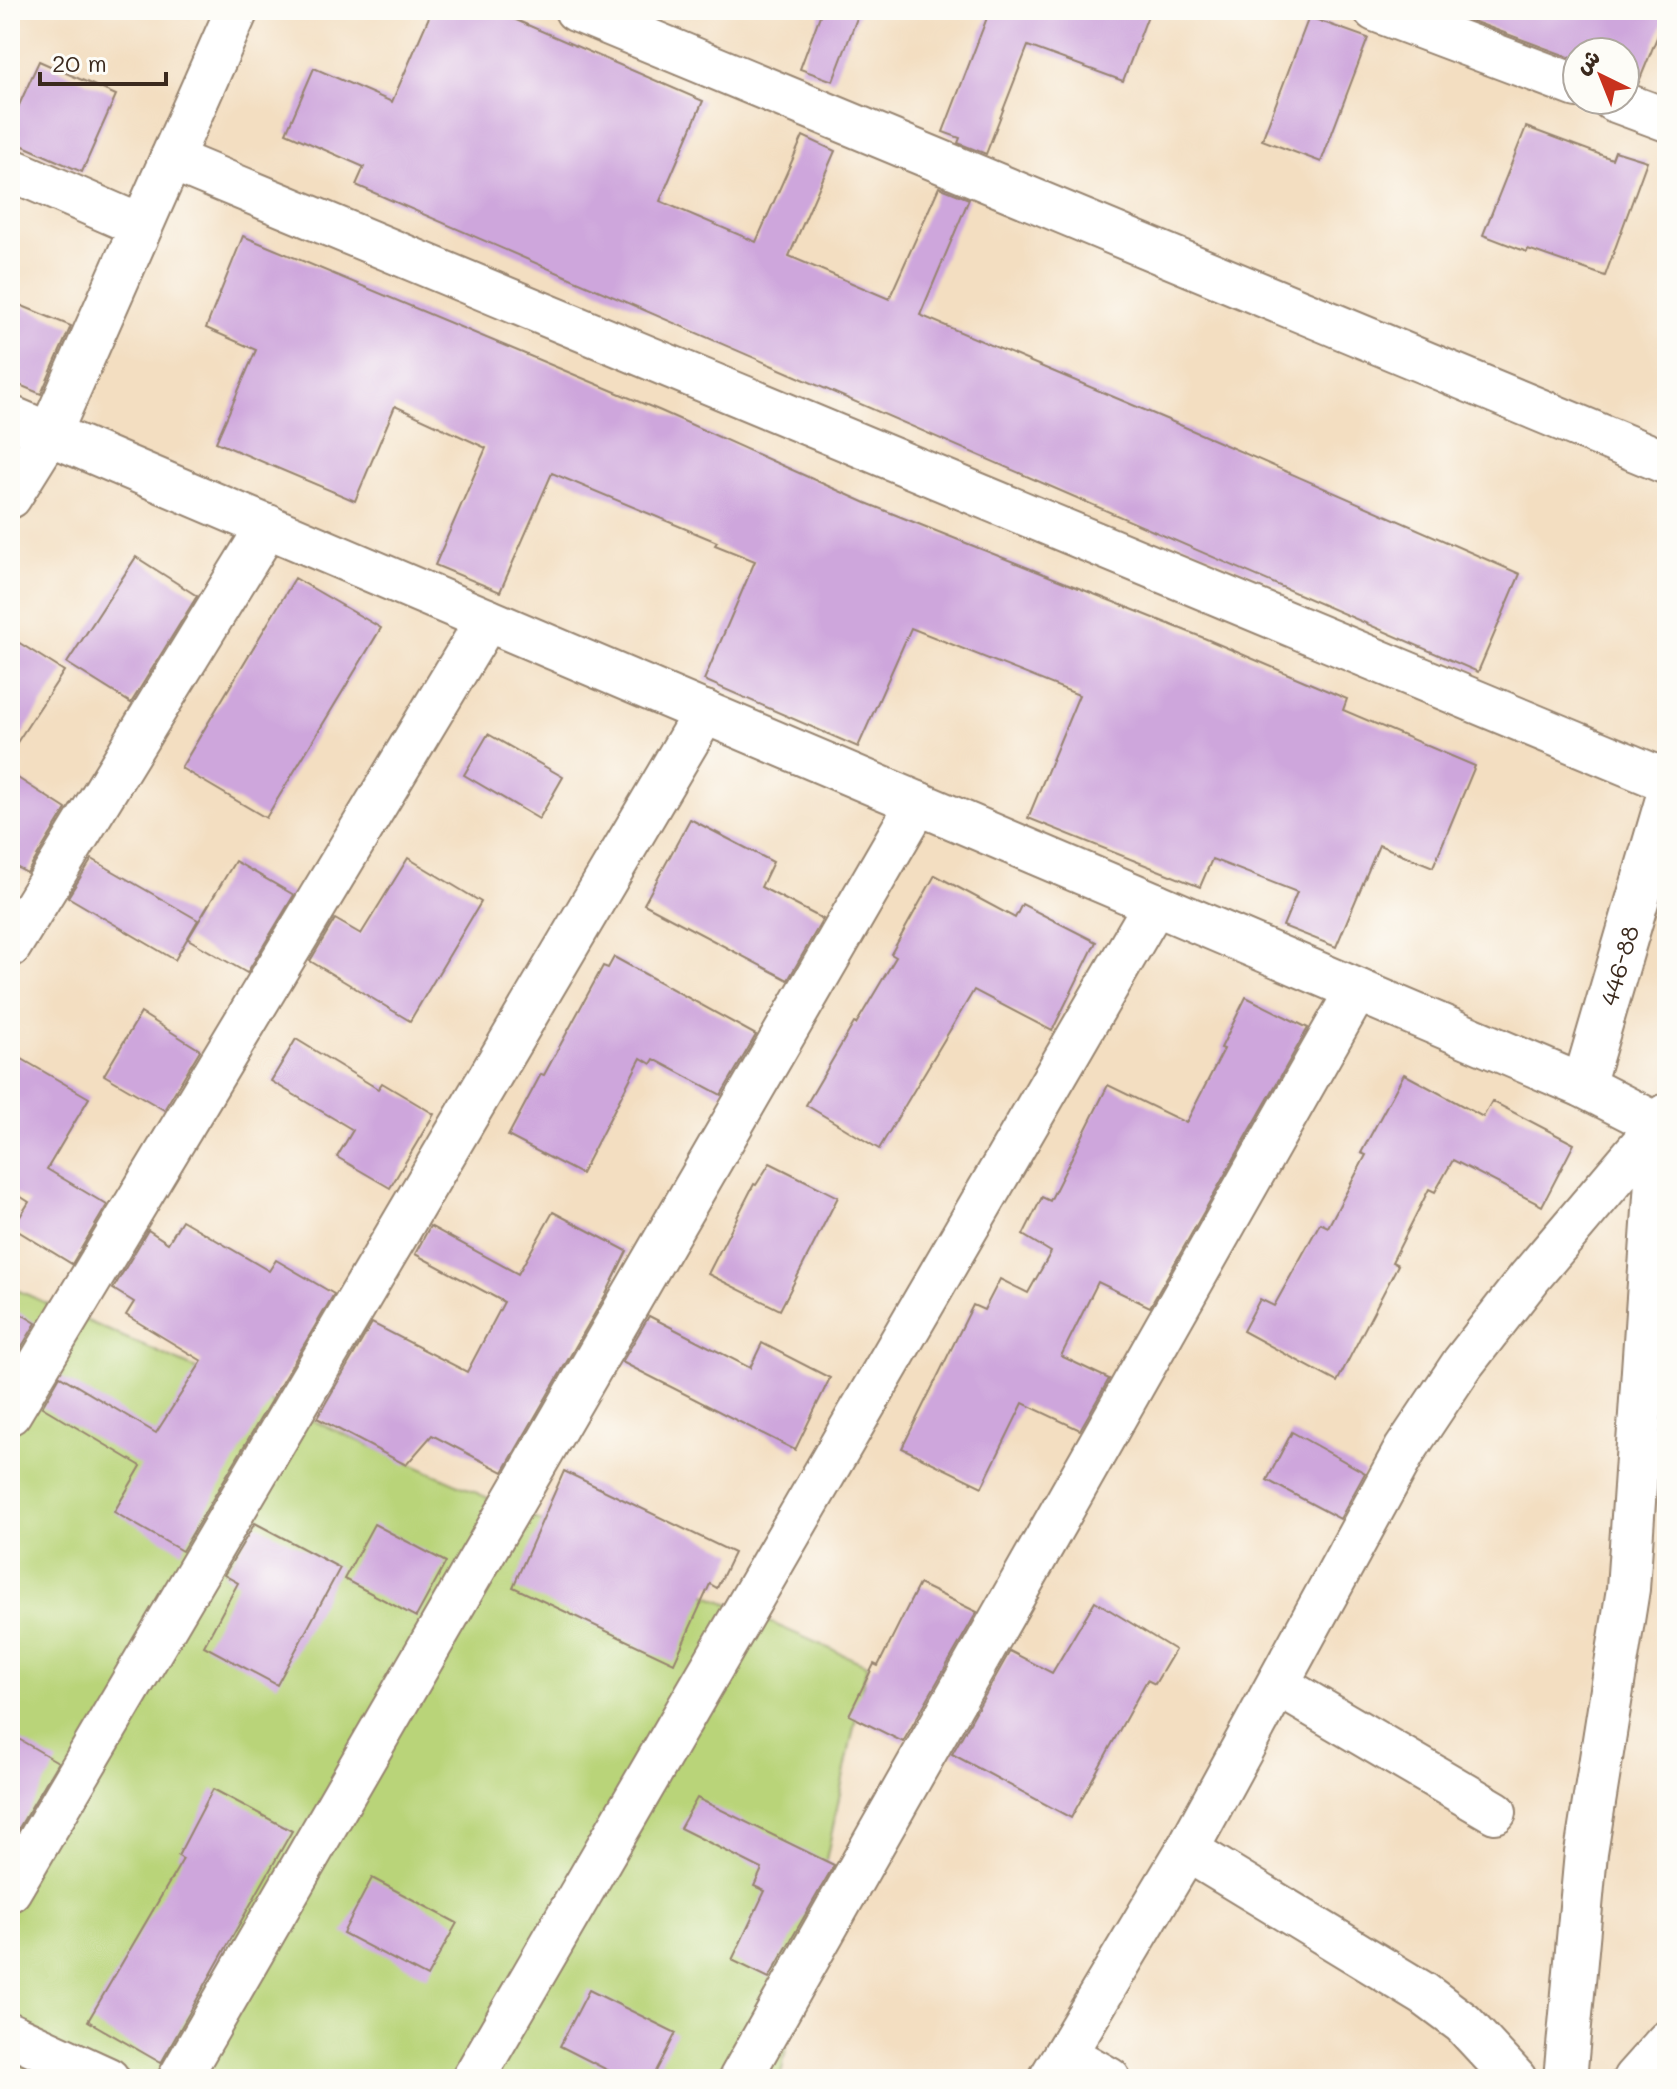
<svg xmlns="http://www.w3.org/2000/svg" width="1677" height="2089" viewBox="0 0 1677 2089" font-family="Mali,'Playpen Sans Arabic',sans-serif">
	<rect width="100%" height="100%" fill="#fdfcf7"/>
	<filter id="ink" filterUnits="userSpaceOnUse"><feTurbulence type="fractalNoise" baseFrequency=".0125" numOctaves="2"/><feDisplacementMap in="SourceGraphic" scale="16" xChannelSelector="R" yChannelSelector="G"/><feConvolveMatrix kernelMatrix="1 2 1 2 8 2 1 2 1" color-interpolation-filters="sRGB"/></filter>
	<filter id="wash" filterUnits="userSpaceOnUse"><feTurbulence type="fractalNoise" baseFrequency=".006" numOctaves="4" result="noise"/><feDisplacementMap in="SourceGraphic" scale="32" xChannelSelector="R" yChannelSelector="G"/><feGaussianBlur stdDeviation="1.8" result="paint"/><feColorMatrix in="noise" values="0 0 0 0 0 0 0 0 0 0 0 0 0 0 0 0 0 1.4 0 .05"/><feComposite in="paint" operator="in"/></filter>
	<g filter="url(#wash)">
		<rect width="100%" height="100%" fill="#f3dec1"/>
		<polygon fill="#b9d479" stroke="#7a7f4c" stroke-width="2" points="10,1287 867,1665 780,2079 10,2079"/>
		<g id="blocks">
			<g fill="#cea6dc">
				<polygon points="432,10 493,10 703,101 660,201 756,242 803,136 835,151 789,256 889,299 939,187 969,199 920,315 1180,425 1520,574 1478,672 356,185 364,167 286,133 314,68 392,102"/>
				<polygon points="822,10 860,10 833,81 800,69"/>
				<polygon points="990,10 1150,10 1123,81 1028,46 986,154 958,143 960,138 943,132"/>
				<polygon points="1443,10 1667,10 1667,13 1638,84 1625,79 1625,52 1577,52 1577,60"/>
				<polygon points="1309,17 1368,38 1321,162 1262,140"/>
				<polygon points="39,61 116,95 82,172 10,140 10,125"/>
				<polygon points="1526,127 1612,159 1615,151 1647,161 1605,276 1528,249 1527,252 1483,235"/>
				<polygon points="243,236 661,411 866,503 1204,638 1314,685 1347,699 1343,710 1475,766 1433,867 1379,845 1336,947 1283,926 1297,892 1212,859 1200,887 1028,818 1079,695 911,628 858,747 704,680 755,561 715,545 717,542 552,473 500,592 435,565 486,448 395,406 355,501 216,442 256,350 206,328"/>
				<polygon points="10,301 71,326 41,394 10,381"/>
				<polygon points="136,557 197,596 131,703 67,663"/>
				<polygon points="295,578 381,628 266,818 181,768"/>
				<polygon points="10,637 64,671 10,753"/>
				<polygon points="488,734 563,777 539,819 464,775"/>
				<polygon points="10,773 66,809 27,873 10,864"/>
				<polygon points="690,819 773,862 761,887 823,919 788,980 644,904"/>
				<polygon points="408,858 481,902 410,1021 310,961 335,919 361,934"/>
				<polygon points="92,859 198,920 175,960 68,897"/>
				<polygon points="235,861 294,895 247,973 188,939"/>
				<polygon points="935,875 1015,918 1022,904 1096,942 1052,1031 974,990 879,1149 806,1105 854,1023 856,1024 896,957 891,954"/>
				<polygon points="614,957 756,1035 721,1095 654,1059 651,1064 641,1058 581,1174 508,1136 541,1074 544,1075 603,966 608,968"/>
				<polygon points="1246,997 1308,1028 1150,1307 1098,1282 1061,1356 1109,1379 1080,1430 1023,1403 982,1487 902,1448 973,1305 984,1310 1000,1279 1028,1293 1051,1252 1023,1235 1042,1197 1050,1201 1108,1085 1186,1123 1224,1049 1221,1048"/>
				<polygon points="141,1013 200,1050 164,1110 104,1075"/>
				<polygon points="296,1039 378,1089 382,1083 434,1114 390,1188 337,1157 353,1130 271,1081"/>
				<polygon points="10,1052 89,1098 47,1169 107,1205 72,1264 13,1228 29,1202 10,1190"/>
				<polygon points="1404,1074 1483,1117 1492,1101 1574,1144 1542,1206 1453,1160 1435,1192 1429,1189 1392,1262 1398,1265 1337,1382 1243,1331 1260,1299 1274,1306 1320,1223 1328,1227 1366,1155 1361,1153"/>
				<polygon points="770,1163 838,1197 780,1310 708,1274 754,1184 756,1185"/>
				<polygon points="553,1212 627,1251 606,1294 503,1472 432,1435 406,1465 317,1418 372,1323 467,1372 504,1302 415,1254 430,1226 518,1274"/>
				<polygon points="182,1220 269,1271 276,1260 334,1294 182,1551 114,1512 141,1466 42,1407 60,1376 156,1433 202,1361 126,1315 134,1302 113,1289 148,1230 168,1243"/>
				<polygon points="10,1307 36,1323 10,1366"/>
				<polygon points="649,1316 750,1368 762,1343 830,1378 795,1450 622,1362"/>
				<polygon points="1292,1432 1365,1473 1340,1519 1267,1480"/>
				<polygon points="564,1471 734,1553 717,1588 710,1584 674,1663 513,1587"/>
				<polygon points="255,1523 340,1568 277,1685 204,1646 238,1583 224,1575"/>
				<polygon points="374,1524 446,1562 416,1617 344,1579"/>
				<polygon points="919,1584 977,1612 903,1742 849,1715 874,1664 878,1666"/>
				<polygon points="1095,1601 1175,1650 1155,1684 1147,1680 1071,1818 952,1754 1010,1651 1052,1673"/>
				<polygon points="10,1734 58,1762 10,1843"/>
				<polygon points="213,1789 292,1831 161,2063 88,2021 183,1859 178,1856"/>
				<polygon points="697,1798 834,1865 769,1978 732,1960 765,1891 754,1886 762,1869 680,1828"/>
				<polygon points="372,1878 457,1923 427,1977 343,1933"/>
				<polygon points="589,1990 676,2033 652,2079 625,2079 560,2046"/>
			</g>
		</g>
	</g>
	<g filter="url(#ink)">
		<use href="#blocks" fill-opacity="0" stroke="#978470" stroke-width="2"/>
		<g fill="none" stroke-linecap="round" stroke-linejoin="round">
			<defs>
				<g id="minor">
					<polyline points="576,10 1667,463"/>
					<polyline points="1375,10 1577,86"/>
					<polyline points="1613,100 1667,120"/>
					<polyline points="171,159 1667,781"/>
					<polyline points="10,169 141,226"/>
					<polyline points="10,417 1583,1086 1667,1129"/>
					<polyline points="10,497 50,433 237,10"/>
					<polyline points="10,946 268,526"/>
					<path id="s1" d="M 1583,1086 L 1667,799"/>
					<polyline points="10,1413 487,620"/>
					<polyline points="1278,1685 1495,1812"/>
					<polyline points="1187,1850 1424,1994 1463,2023 1515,2079"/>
					<polyline points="10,1890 705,712"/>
					<polyline points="10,2034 108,2079"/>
					<polyline points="1065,2054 1109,2079"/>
					<polyline points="179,2079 918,803"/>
					<polyline points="473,2079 1155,904"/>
					<polyline points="740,2079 1357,990"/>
					<polyline points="1050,2079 1187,1850 1405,1450 1463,1363 1530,1277 1667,1115"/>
					<polyline points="1565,2079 1586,1853 1628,1589 1660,1123"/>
					<polyline points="1634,2079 1667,2042"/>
				</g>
			</defs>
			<use href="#minor" stroke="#978470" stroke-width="46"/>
			<use href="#minor" stroke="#fff" stroke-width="42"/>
		</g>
	</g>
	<g text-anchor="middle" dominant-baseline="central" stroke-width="6" stroke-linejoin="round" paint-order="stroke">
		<g font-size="24" fill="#3b2a1e" stroke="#fdfcf7">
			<text stroke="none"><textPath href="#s1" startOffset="126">446-88</textPath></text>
		</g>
	</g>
	<rect width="1677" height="2089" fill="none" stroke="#fdfcf7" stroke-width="40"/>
	<g transform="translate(1601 76) rotate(317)"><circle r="38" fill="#fdfcf7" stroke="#afa8a0" stroke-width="2"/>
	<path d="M0-6L14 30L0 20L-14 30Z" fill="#c8321e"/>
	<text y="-12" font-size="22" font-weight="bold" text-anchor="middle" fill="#3b2a1e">ش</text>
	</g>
	<path d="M40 72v12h126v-12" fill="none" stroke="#3b2a1e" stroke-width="4"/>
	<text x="52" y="72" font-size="24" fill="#3b2a1e" stroke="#fdfcf7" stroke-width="6" paint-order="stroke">20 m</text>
</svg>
